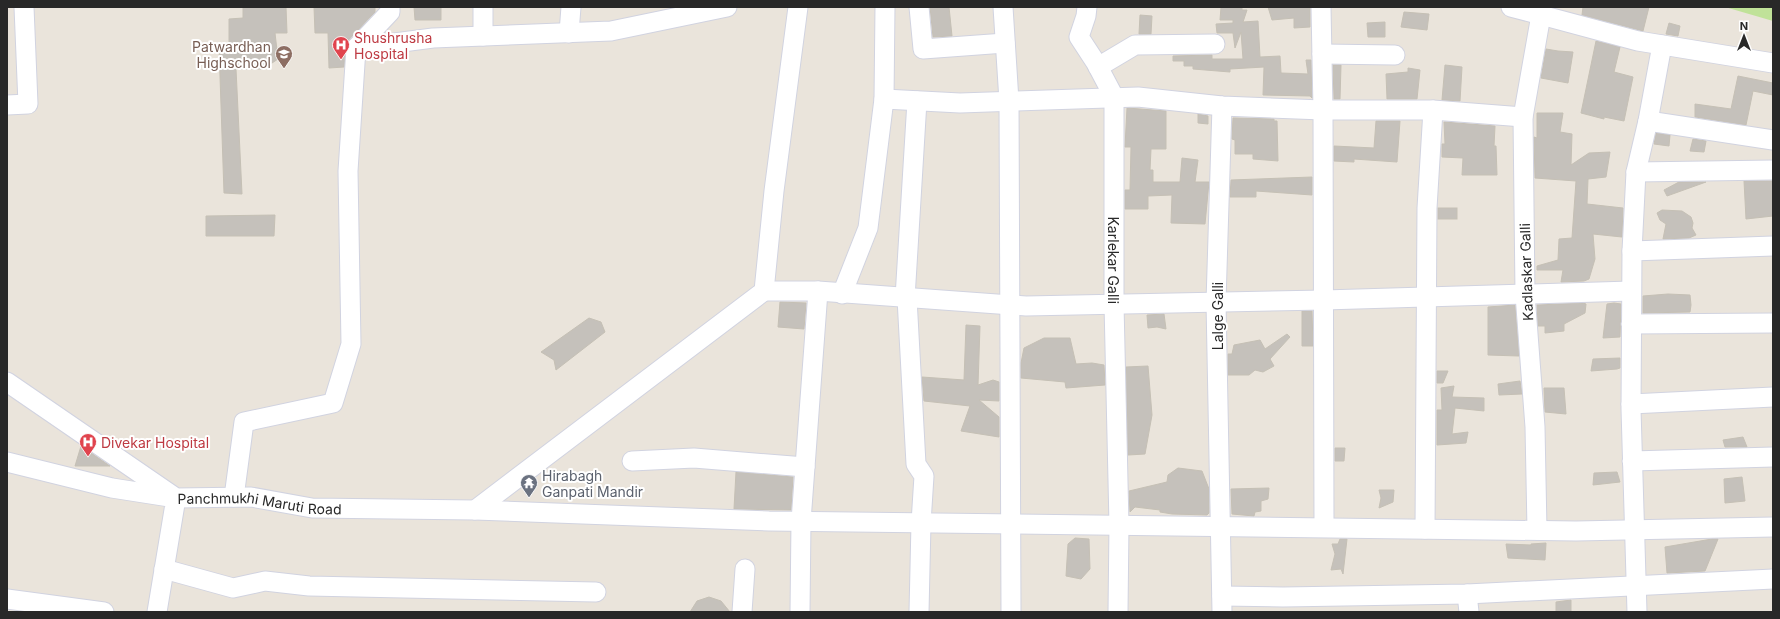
<svg xmlns="http://www.w3.org/2000/svg" width="1780" height="619" viewBox="0 0 1780 619" font-family="Inter,sans-serif">
	<rect width="100%" height="100%" fill="#eae4db"/>
	<polygon fill="#c0e299" points="1725,7 1773,7 1773,21"/>
	<g fill="#c5c1bb" stroke="#c5c0b5">
		<polygon points="243,7 286,7 287,33 275,33 278,59 263,69 236,69 242,194 224,193 219,47 229,47 229,19 243,18"/>
		<polygon points="314,7 375,7 375,12 356,32 354,32 354,34 346,43 344,67 329,68 328,33 315,33"/>
		<polygon points="414,7 441,7 441,20 415,20"/>
		<polygon points="930,7 949,7 952,36 933,37"/>
		<polygon points="1221,7 1242,7 1242,10 1247,10 1243,22 1258,21 1260,57 1280,56 1281,73 1308,74 1306,60 1311,60 1312,98 1310,96 1263,95 1264,67 1230,69 1230,72 1193,69 1193,66 1184,66 1184,61 1173,61 1173,56 1212,55 1212,59 1243,59 1241,32 1235,48 1233,33 1217,33 1216,24 1233,23 1233,20 1220,20"/>
		<polygon points="1268,7 1310,7 1310,27 1294,28 1294,18 1272,20"/>
		<polygon points="1583,7 1649,7 1643,31 1582,15"/>
		<polygon points="1404,12 1429,14 1427,30 1401,27"/>
		<polygon points="1140,15 1152,16 1151,34 1139,34"/>
		<polygon points="1385,22 1385,37 1368,37 1367,23"/>
		<polygon points="1669,23 1680,26 1678,36 1666,34"/>
		<polygon points="1596,41 1620,47 1614,72 1633,77 1624,121 1604,117 1604,119 1581,113"/>
		<polygon points="1546,49 1558,51 1573,52 1568,83 1541,78"/>
		<polygon points="1333,65 1341,65 1340,99 1334,99"/>
		<polygon points="1445,65 1462,67 1460,101 1442,100"/>
		<polygon points="1408,68 1420,70 1417,99 1387,99 1386,74 1408,72"/>
		<polygon points="1738,76 1773,83 1773,95 1753,91 1746,125 1695,117 1695,104 1731,109"/>
		<polygon points="1127,108 1166,111 1166,149 1151,149 1150,170 1153,170 1153,182 1180,182 1182,158 1198,160 1195,182 1209,182 1205,224 1171,223 1172,195 1148,196 1148,209 1125,209 1125,190 1130,190 1131,147 1125,147"/>
		<polygon points="1537,113 1563,113 1560,132 1572,134 1571,165 1589,153 1610,152 1606,177 1588,179 1587,204 1623,208 1622,237 1593,234 1595,259 1589,279 1584,281 1561,282 1563,270 1537,270 1537,266 1558,260 1559,239 1572,238 1576,181 1535,178 1534,137 1537,138"/>
		<polygon points="1198,114 1208,116 1208,124 1198,123"/>
		<polygon points="1233,118 1274,119 1274,121 1277,121 1278,161 1253,159 1253,154 1235,154 1235,140 1232,139"/>
		<polygon points="1376,121 1400,121 1397,162 1354,159 1354,162 1334,161 1334,146 1374,148"/>
		<polygon points="1444,122 1495,126 1494,146 1496,146 1497,175 1462,175 1463,158 1442,157 1442,144 1445,144"/>
		<polygon points="1656,133 1670,135 1669,146 1654,144"/>
		<polygon points="1693,139 1706,141 1704,152 1690,151"/>
		<polygon points="1312,177 1312,195 1256,191 1256,197 1230,197 1231,180"/>
		<polygon points="1744,181 1773,181 1773,216 1746,219"/>
		<polygon points="1679,182 1706,182 1667,196 1664,190"/>
		<rect x="1438" y="208" width="19" height="11"/>
		<polygon points="1662,210 1682,211 1691,217 1693,223 1692,228 1696,235 1689,238 1663,239 1666,224 1660,220 1657,213"/>
		<polygon points="275,215 274,236 206,236 206,216"/>
		<polygon points="1668,294 1690,295 1691,305 1690,312 1643,313 1643,296"/>
		<polygon points="780,302 806,303 804,329 778,327"/>
		<polygon points="1583,303 1586,304 1585,313 1564,324 1564,331 1545,333 1545,326 1538,326 1537,305"/>
		<polygon points="1614,303 1621,304 1620,337 1603,338 1607,304"/>
		<polygon points="1515,305 1519,356 1488,355 1488,307"/>
		<polygon points="1302,311 1312,311 1313,346 1302,346"/>
		<polygon points="1164,314 1166,329 1157,327 1148,328 1147,315"/>
		<polygon points="589,318 601,322 605,332 556,370 554,360 541,352"/>
		<polygon points="966,325 980,326 978,385 993,380 999,382 999,401 979,400 999,417 999,437 961,431 970,406 924,401 922,377 964,380"/>
		<polygon points="1287,334 1290,337 1270,359 1274,366 1263,372 1255,370 1249,375 1228,375 1228,354 1232,354 1234,345 1260,340 1265,349"/>
		<polygon points="1044,338 1070,338 1076,364 1092,363 1104,365 1105,385 1066,388 1065,382 1021,378 1021,363 1024,348"/>
		<polygon points="1620,358 1620,368 1617,369 1591,371 1593,359"/>
		<polygon points="1148,366 1152,415 1145,454 1128,455 1126,367"/>
		<polygon points="1437,371 1448,371 1443,383 1437,383"/>
		<polygon points="1520,381 1522,394 1499,395 1498,384"/>
		<polygon points="1454,386 1452,397 1484,398 1484,411 1455,408 1452,434 1468,432 1466,443 1437,445 1437,410 1442,410 1441,388"/>
		<polygon points="1544,388 1564,388 1566,414 1545,412"/>
		<polygon points="1743,437 1747,447 1725,447 1723,440"/>
		<polygon points="81,446 110,466 75,466"/>
		<polygon points="1335,448 1345,448 1344,461 1335,461"/>
		<polygon points="1178,468 1202,471 1209,489 1209,513 1207,515 1172,514 1160,512 1160,510 1135,507 1130,512 1129,491 1167,482 1168,475"/>
		<polygon points="736,472 793,477 791,510 734,509"/>
		<polygon points="1617,472 1620,482 1593,485 1594,473"/>
		<polygon points="1742,477 1745,501 1725,503 1724,479"/>
		<polygon points="1269,488 1268,499 1261,501 1261,511 1255,512 1254,516 1232,514 1231,489"/>
		<polygon points="1379,490 1394,490 1393,502 1379,508 1381,498"/>
		<polygon points="1075,538 1089,539 1090,569 1081,579 1066,576 1068,544"/>
		<polygon points="1340,539 1347,539 1343,574 1341,569 1331,570 1335,554 1332,544 1338,544"/>
		<polygon points="1712,539 1718,539 1705,571 1667,573 1665,547"/>
		<polygon points="1546,543 1545,560 1508,558 1506,544 1531,545 1531,544"/>
		<polygon points="709,597 721,601 730,612 690,612 697,601"/>
		<polygon points="1571,600 1571,612 1556,612 1556,602"/>
	</g>
	<g fill="none" stroke-linecap="round" stroke-linejoin="round">
		<defs>
			<g id="minor">
				<polyline points="919,7 923,49 1005,43"/>
				<polyline points="1003,7 1009,101 1011,612"/>
				<path id="s1" d="M 1087,7 L 1086,16 L 1079,37 L 1096,63 L 1114,97 L 1114,304 L 1119,525 L 1118,612"/>
				<polyline points="1321,7 1323,110 1324,527"/>
				<polyline points="1511,7 1638,41 1773,63"/>
				<polyline points="569,33 571,7"/>
				<polyline points="483,36 483,7"/>
				<polyline points="356,48 390,12 390,7"/>
				<polyline points="1322,54 1395,55"/>
				<polyline points="1098,67 1135,45 1215,44"/>
				<polyline points="884,99 960,103 1138,97 1222,106 1323,110 1433,110 1523,117"/>
				<polyline points="7,105 28,104 24,7"/>
				<polyline points="1648,121 1773,140"/>
				<polyline points="1636,172 1773,170"/>
				<polyline points="1632,251 1636,172 1648,121 1662,45"/>
				<polyline points="764,291 818,291 1026,306 1324,300 1631,291"/>
				<polyline points="842,294 868,228 884,99 885,7"/>
				<polyline points="905,298 917,101"/>
				<polyline points="907,298 916,464 924,476 921,523 919,612"/>
				<polyline points="1631,324 1773,323"/>
				<path id="s2" d="M 7,382 L 176,498 L 251,497 L 312,508 L 475,510 L 769,521 L 1576,531 L 1773,527"/>
				<polyline points="1631,404 1773,397"/>
				<polyline points="632,461 694,458 805,467"/>
				<polyline points="1632,461 1773,457"/>
				<polyline points="7,462 112,488 176,498 157,612"/>
				<polyline points="234,497 244,422 333,403 351,344 348,171 356,48 433,38 611,31 727,7"/>
				<polyline points="475,510 764,291 774,191 798,7"/>
				<polyline points="1425,529 1427,208 1433,110"/>
				<polyline points="1537,530 1535,427 1525,294 1523,117 1541,15"/>
				<polyline points="164,569 233,588 265,581 309,586 596,592"/>
				<polyline points="1467,594 1469,612"/>
				<polyline points="1222,596 1283,597 1467,594 1773,579"/>
				<polyline points="7,599 104,612"/>
				<polyline points="742,612 745,569"/>
				<polyline points="800,612 801,521 818,291"/>
				<polyline points="1222,612 1216,302 1222,106"/>
				<polyline points="1637,612 1631,409 1632,251 1773,246"/>
			</g>
		</defs>
		<use href="#minor" stroke="#d1d3e0" stroke-width="21"/>
		<use href="#minor" stroke="#fff" stroke-width="19"/>
	</g>
	<defs>
		<symbol id="hospital-pin" viewBox="-11 -11 22 30"><path d="M0 17L-7.5 6A9.5 9.5 0 1 1 7.5 6Z" fill="#e0444e" stroke="#fff"/><path d="M-5-5h3v3.5h4V-5h3V5h-3V1.5h-4V5h-3Z" fill="#fff"/></symbol>
		<symbol id="school-pin" viewBox="-11 -11 22 30"><path d="M0 17L-7.5 6A9.5 9.5 0 1 1 7.5 6Z" fill="#8d6e63" stroke="#fff"/><path d="M0-5L7-2L0 1L-7-2ZM-4 1L0 2.5L4 1V4Q0 6-4 4Z" fill="#fff"/></symbol>
		<symbol id="temple-pin" viewBox="-11 -11 22 30"><path d="M0 17L-7.5 6A9.5 9.5 0 1 1 7.5 6Z" fill="#6b7280" stroke="#fff"/><path d="M0-6L5-2H3V0L6.5 2.5H4V6H1.5V3h-3V6H-4V2.5H-6.5L-3 0V-2H-5Z" fill="#fff"/></symbol>
	</defs>
	<g fill-rule="evenodd">
		<use href="#hospital-pin" x="331" y="35" width="20" height="27"/>
		<use href="#school-pin" x="274" y="44" width="20" height="27"/>
		<use href="#hospital-pin" x="78" y="432" width="20" height="27"/>
		<use href="#temple-pin" x="519" y="473" width="20" height="27"/>
	</g>
	<g text-anchor="middle" dominant-baseline="central" stroke-width="4" stroke-linejoin="round" paint-order="stroke">
		<g font-size="14" fill="#be3a42" stroke="#fff" text-anchor="start">
			<text x="354" y="37">Shushrusha<tspan x="354" dy="16">Hospital</tspan></text>
			<text x="101" y="442">Divekar Hospital</text>
		</g>
		<g font-size="14" fill="#785e54" stroke="#fff" text-anchor="end">
			<text x="271" y="46">Patwardhan<tspan x="271" dy="16">Highschool</tspan></text>
		</g>
		<g font-size="14" fill="#282828" stroke="#fff">
			<text stroke="none"><textPath href="#s1" startOffset="264">Karlekar Galli</textPath></text>
			<text transform="translate(1526 272) rotate(-92)">Kadlaskar Galli</text>
			<text transform="translate(1217 316) rotate(-90)">Lalge Galli</text>
			<text stroke="none"><textPath href="#s2" startOffset="289">Panchmukhi Maruti Road</textPath></text>
		</g>
		<g font-size="14" fill="#5b616d" stroke="#fff" text-anchor="start">
			<text x="542" y="475">Hirabagh<tspan x="542" dy="16">Ganpati Mandir</tspan></text>
		</g>
	</g>
	<rect width="1780" height="619" fill="none" stroke="#282828" stroke-width="16"/>
	<g transform="translate(1744 36)" stroke="#ffffff" stroke-width="3" paint-order="stroke">
	<path d="M0-3L7 15L0 10L-7 15Z" fill="#282828"/>
	<text y="-6" font-size="11" font-weight="bold" text-anchor="middle" fill="#282828">N</text>
	</g>
</svg>
